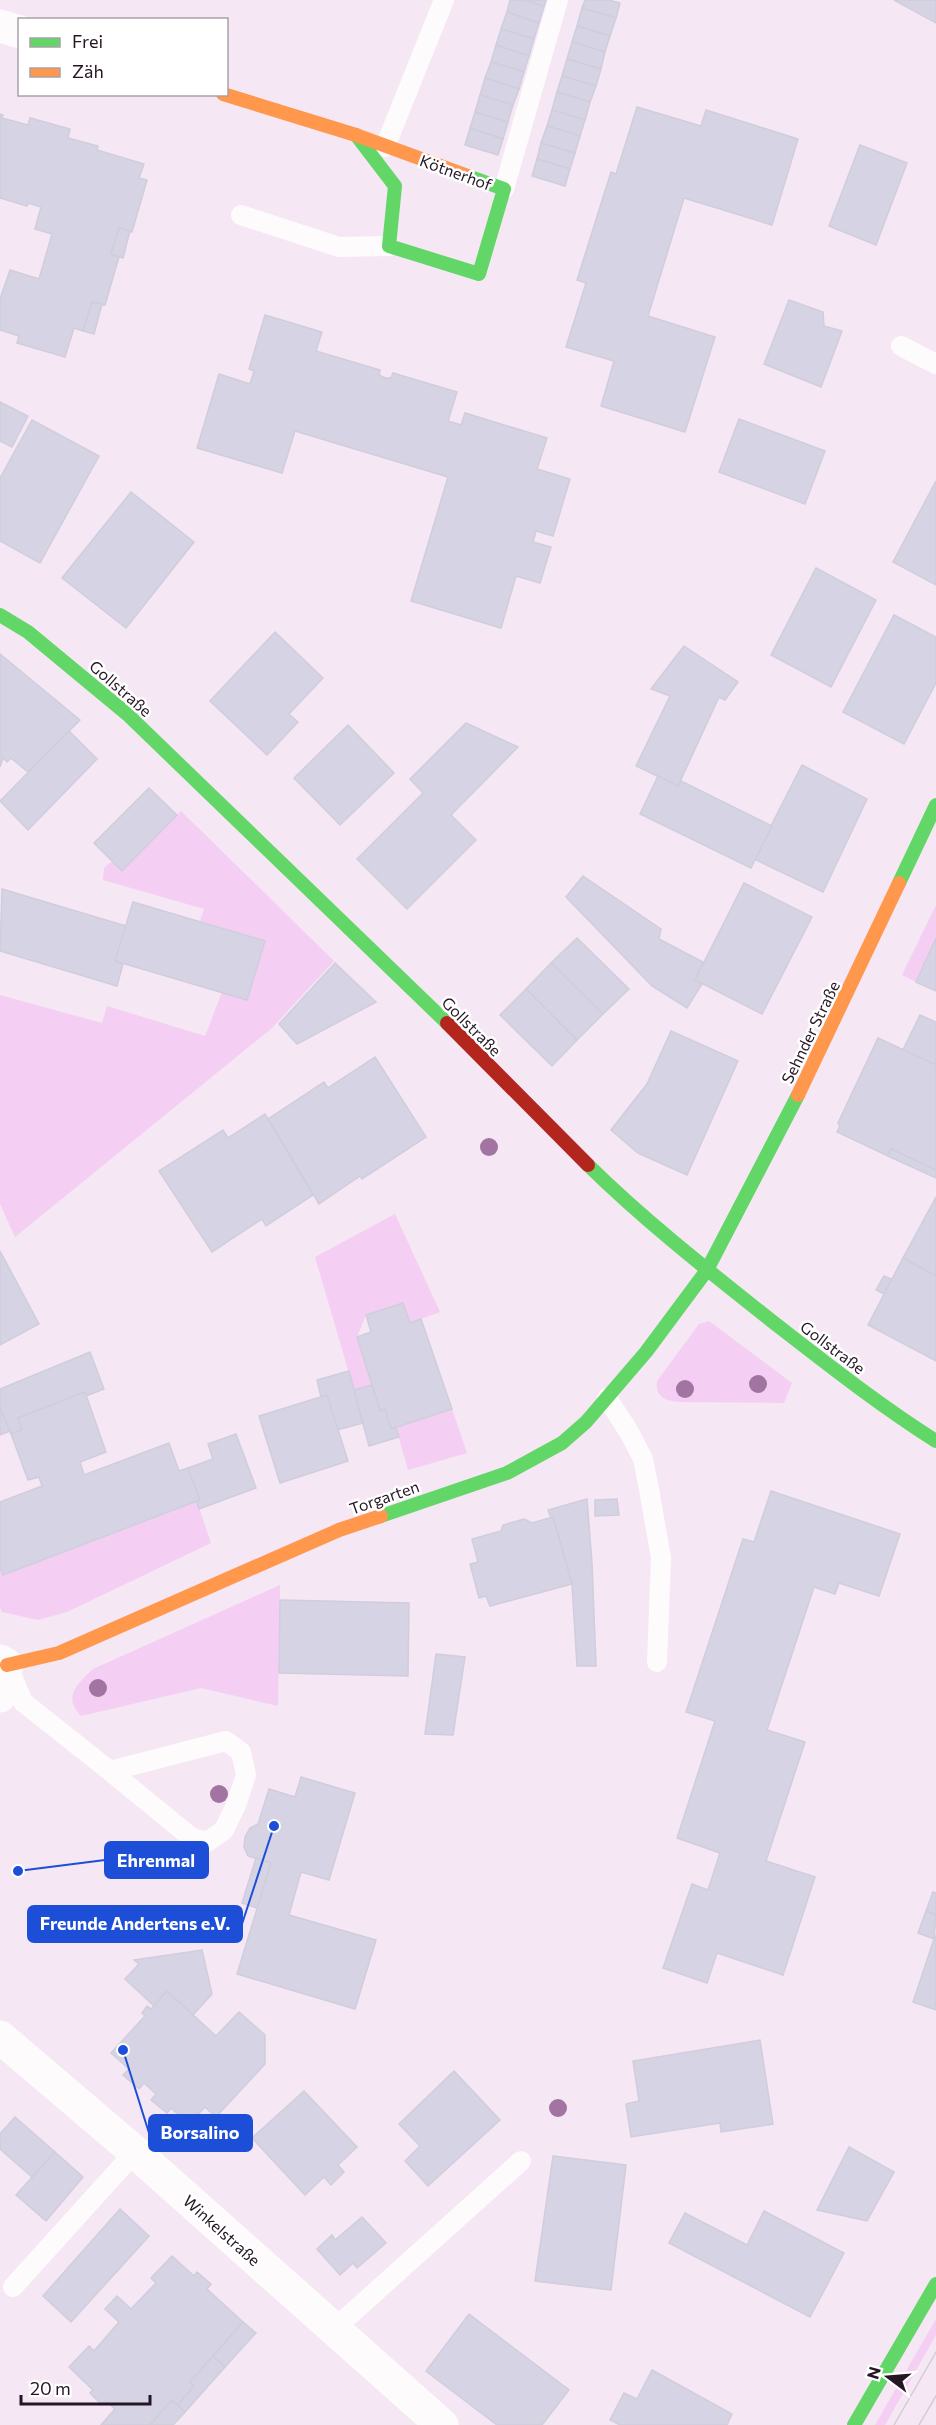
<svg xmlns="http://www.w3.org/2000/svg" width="936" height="2425" viewBox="0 0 936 2425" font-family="Commissioner,sans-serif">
	<rect width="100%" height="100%" fill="#f5e7f4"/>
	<g fill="#f4cff3">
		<polygon points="181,811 334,961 272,1028 15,1237 0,1204 0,995 102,1023 107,1006 205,1036 222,992 247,999 265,941 200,921 204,909 103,880 104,868 112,861 122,871"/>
		<polygon points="936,905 936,938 916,982 902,975"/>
		<polygon points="395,1214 440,1312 410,1323 402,1304 366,1315 357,1337 372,1385 354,1390 315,1257"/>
		<path d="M 709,1321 L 792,1383 L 784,1403 L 678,1402 C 664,1400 655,1396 657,1381 L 699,1324 Z"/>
		<polygon points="452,1409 467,1453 408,1470 396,1428"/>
		<polygon points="197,1502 211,1543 67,1612 38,1620 2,1612 0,1608 0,1567 4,1575"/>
		<path d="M 280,1585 L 278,1706 L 201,1688 L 81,1716 C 62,1697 78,1683 93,1669 Z"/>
		<polygon points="936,2319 936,2335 885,2425 875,2425"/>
	</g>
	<g fill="#d6d3e4" stroke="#d0cddc" stroke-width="1.5">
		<polygon points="510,0 525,0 544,6 539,23 507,12"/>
		<polygon points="525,0 546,0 544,6"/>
		<polygon points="585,0 609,0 620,3 616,18 582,8"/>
		<polygon points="894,0 936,0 936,23"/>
		<polygon points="582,8 616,18 610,36 577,26"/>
		<polygon points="507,12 539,23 534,39 501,29"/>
		<polygon points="577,26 610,36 605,52 572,42"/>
		<polygon points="501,29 534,39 529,56 496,45"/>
		<polygon points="572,42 605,52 601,69 567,59"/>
		<polygon points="496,45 529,56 524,72 491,62"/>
		<polygon points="567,59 601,69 596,86 562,76"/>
		<polygon points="491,62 524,72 519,89 485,78"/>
		<polygon points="562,76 596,86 590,102 557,92"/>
		<polygon points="485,78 519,89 513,105 480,95"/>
		<polygon points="557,92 590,102 585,120 552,110"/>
		<polygon points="480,95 513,105 508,122 475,112"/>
		<polygon points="637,107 701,126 706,110 798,139 772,225 684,198 648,316 715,337 685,432 601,406 614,361 566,347 586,283 577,280 611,172 616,174"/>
		<polygon points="552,110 585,120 580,136 547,126"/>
		<polygon points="475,112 508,122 503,139 470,128"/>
		<polygon points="0,114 3,115 2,118 28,125 30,118 70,129 68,138 98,146 97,150 144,164 139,178 147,180 132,232 119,228 111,254 119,257 105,305 92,302 83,331 74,328 65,357 17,343 19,336 0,330 0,299 10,270 39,279 52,234 35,229 41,207 28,203 27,206 0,198"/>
		<polygon points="547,126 580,136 575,153 541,143"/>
		<polygon points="470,128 503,139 498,155 465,145"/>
		<polygon points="541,143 575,153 570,169 537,159"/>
		<polygon points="860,145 907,163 876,245 829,226"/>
		<polygon points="537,159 570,169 565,186 532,176"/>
		<polygon points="119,228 130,231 123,258 111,254"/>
		<polygon points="789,300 823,312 824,326 842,331 821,387 764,364"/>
		<polygon points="92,302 102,304 94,334 83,331"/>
		<polygon points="265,315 322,332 316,351 380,370 379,375 385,378 391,378 393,373 457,392 448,421 461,425 465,413 547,438 537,469 570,479 553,536 536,531 533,542 551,547 540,583 516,576 501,628 411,601 448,477 295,431 282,473 197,448 219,374 250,384 254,371 249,369"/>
		<polygon points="0,402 28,416 12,447 0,441"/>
		<polygon points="739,419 825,451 805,504 719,472"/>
		<polygon points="32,420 99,456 40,563 0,541 0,478"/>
		<polygon points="936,481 936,585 893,562"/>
		<polygon points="131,492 194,542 126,628 62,578"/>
		<polygon points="816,568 876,600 831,687 771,655"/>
		<polygon points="894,615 936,637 936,683 904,744 843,712"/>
		<polygon points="275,632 323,678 289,714 298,722 267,755 210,701"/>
		<polygon points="684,646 738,682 725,700 719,697 678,786 636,766 670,696 651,689"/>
		<polygon points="0,654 80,720 28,772 11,758 7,762 3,758 0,767"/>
		<polygon points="466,723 518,747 451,815 476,840 407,909 357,859 423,793 410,779"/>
		<polygon points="348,725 394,773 340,825 294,778"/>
		<polygon points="69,731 97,759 28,830 0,801"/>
		<polygon points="802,765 867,799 823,892 754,859"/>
		<polygon points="658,776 678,786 681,781 772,826 751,868 640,814"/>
		<polygon points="149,788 177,815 122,871 94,843"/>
		<polygon points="583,876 661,929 659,939 703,962 695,980 702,984 687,1008 652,986 566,897"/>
		<polygon points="744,883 812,917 762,1014 695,980"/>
		<polygon points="2,889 126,926 115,961 123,964 117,986 0,951"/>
		<polygon points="133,902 265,941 247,1000 115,961"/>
		<polygon points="577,938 629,989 603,1014 551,963"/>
		<polygon points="936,938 936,991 916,982"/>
		<polygon points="335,963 376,1002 297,1044 279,1024"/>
		<polygon points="551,963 603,1014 577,1040 526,989"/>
		<polygon points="526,989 577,1040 552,1066 500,1015"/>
		<polygon points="920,1015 936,1022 936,1065 903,1050"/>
		<polygon points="671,1031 738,1061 687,1175 638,1153 611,1130 647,1084"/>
		<polygon points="878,1038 936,1065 936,1170 891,1149 888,1156 837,1132 840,1126 838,1123"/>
		<polygon points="375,1057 426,1137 362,1179 360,1176 319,1204 268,1119 324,1082 328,1088"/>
		<polygon points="265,1114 313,1195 266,1226 262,1219 212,1252 159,1171 223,1130 228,1138"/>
		<polygon points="891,1149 936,1170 936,1178 888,1156"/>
		<polygon points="936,1197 936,1276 903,1258"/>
		<polygon points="0,1251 39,1324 0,1345"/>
		<polygon points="903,1258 936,1276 936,1361 868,1325"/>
		<polygon points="884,1276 891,1279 884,1294 876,1290"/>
		<polygon points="403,1303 410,1323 421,1319 452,1409 391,1429 385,1409 380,1411 357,1337 371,1332 366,1315"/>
		<polygon points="90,1352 104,1389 86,1396 85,1392 18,1418 22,1430 11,1434 0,1408 0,1389"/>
		<polygon points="349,1371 363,1423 337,1430 327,1395 321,1397 317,1380"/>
		<polygon points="372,1385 380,1411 385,1409 391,1429 396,1428 399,1437 369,1446 354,1390"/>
		<polygon points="85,1392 106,1452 80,1462 84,1475 169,1443 179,1471 188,1468 200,1500 3,1575 0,1567 0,1502 42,1486 39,1477 28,1480 11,1434 22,1430 18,1418"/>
		<polygon points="327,1395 348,1461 280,1483 259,1416"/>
		<polygon points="0,1408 10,1431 0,1435"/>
		<polygon points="236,1434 256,1488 199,1509 197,1502 200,1500 188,1468 213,1459 208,1444"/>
		<polygon points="771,1491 900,1534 879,1596 839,1583 835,1594 814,1587 767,1730 805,1742 766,1861 815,1877 783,1975 717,1953 707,1983 663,1968 692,1884 708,1890 720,1853 677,1838 715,1721 686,1712 743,1539 754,1542"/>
		<polygon points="587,1499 592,1563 596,1666 577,1666 572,1584 553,1517 551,1518 548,1510"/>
		<polygon points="617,1499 619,1515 595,1516 595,1500"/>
		<polygon points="553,1517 572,1584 490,1606 486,1596 479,1598 470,1564 478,1562 472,1539 501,1531 503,1525 524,1519 532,1523"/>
		<polygon points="280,1600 409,1603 408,1676 279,1673"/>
		<polygon points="436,1654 465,1657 453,1735 425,1734"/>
		<polygon points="301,1777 355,1793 329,1880 301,1872 289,1915 376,1940 355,2009 237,1974 271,1863 248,1856 244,1847 245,1837 250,1828 258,1824 269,1789 295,1797"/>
		<polygon points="256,1858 271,1863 257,1908 242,1903"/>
		<polygon points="933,1892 936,1893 936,1915 926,1911"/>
		<polygon points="926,1911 936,1915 934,1939 918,1933"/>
		<polygon points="935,1936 936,1936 936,2010 913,2002"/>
		<polygon points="202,1950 212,1994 193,2015 167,1991 154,2006 125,1979 139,1964 134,1960"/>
		<polygon points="167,1991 216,2036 239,2012 265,2035 265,2064 216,2117 205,2107 189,2124 171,2108 167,2113 151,2100 156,2094 144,2083 139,2089 123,2075 129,2069 111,2053 145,2016 142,2013 147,2006 151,2009"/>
		<polygon points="760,2040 773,2124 721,2132 720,2123 631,2137 626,2104 639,2101 633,2061"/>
		<polygon points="454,2071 500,2120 428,2186 405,2161 420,2146 399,2124"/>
		<polygon points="304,2091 357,2147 338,2165 344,2172 331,2185 324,2177 305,2195 252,2138"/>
		<polygon points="15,2117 55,2152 32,2177 0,2149 0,2134"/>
		<polygon points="849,2147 894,2172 867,2221 817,2210"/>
		<polygon points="55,2152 83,2177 46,2221 16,2195"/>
		<polygon points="553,2156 626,2165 611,2290 535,2281"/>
		<polygon points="120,2209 149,2236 71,2322 43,2296"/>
		<polygon points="764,2211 844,2253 810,2317 669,2243 685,2213 747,2245"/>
		<polygon points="362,2217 386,2243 357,2268 353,2263 340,2275 317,2249 332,2235 335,2240"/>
		<polygon points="172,2256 194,2276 197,2272 211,2284 207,2289 243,2322 190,2382 194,2386 178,2405 172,2400 150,2425 101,2425 115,2409 106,2401 102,2405 90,2393 93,2390 69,2367 89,2346 94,2351 119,2322 105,2309 117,2296 131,2309 156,2283 151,2278"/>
		<polygon points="469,2314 569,2390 542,2425 497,2425 426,2371"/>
		<polygon points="243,2322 256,2333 225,2367 213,2356"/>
		<polygon points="213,2356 225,2367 185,2412 178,2405 194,2386 190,2382"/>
		<polygon points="652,2370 732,2414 727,2425 620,2425 610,2420 624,2393 637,2399"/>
		<polygon points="172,2400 185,2412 173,2425 150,2425"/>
	</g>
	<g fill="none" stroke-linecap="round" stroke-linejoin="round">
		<g stroke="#fefbfd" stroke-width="20">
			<polyline points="385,147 444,0"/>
			<polyline points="504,189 558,0"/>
			<polyline points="241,215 339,247 389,246"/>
			<polyline points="901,346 936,364"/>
			<polyline points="607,1398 629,1432 643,1459 649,1489 661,1558 657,1662"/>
			<polyline points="8,1667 23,1702 110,1771 226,1741 241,1752 246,1775 236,1805 224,1830 207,1842 192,1838 110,1771"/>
			<polyline points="13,2287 135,2152"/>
			<polyline points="333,2330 521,2161"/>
		</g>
		<g stroke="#fefbfd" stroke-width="33">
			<polyline points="0,26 20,32"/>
			<polyline points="0,1661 7,1665 0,1696"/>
			<polyline points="0,2037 135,2152 442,2425"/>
		</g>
		<g stroke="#63d668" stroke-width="14">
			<polyline points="356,135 395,186 389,246 479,274 504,189 468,176"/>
			<polyline points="0,615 28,632 127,714 447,1023"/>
			<polyline points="899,883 936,805"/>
			<path d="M 588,1165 C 646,1222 710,1272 773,1322 C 826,1363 879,1405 936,1441"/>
			<polyline points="381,1516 507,1473 562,1443 586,1422 646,1352 707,1270 798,1095"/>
			<polyline points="854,2425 936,2284"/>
		</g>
		<g stroke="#ff974d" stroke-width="14">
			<polyline points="223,94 356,135 468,176"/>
			<polyline points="798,1095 899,883"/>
			<polyline points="7,1665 59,1653 339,1530 381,1516"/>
		</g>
		<polyline stroke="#b3261e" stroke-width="14" points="447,1023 588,1165"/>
		<g stroke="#d2ced2" stroke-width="1.5">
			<polyline points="894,2425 936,2352"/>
			<polyline points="919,2425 936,2396"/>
		</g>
	</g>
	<g fill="#a174a1">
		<circle cx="489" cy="1147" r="9"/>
		<circle cx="758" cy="1384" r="9"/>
		<circle cx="685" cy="1389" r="9"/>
		<circle cx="98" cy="1688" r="9"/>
		<circle cx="219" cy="1794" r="9"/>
		<circle cx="558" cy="2108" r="9"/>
	</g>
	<g text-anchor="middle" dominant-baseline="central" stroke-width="5" stroke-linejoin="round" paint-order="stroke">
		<g font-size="16" fill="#251624" stroke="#fff">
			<text transform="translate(456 172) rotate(20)">Kötnerhof</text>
			<text transform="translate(121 688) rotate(41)">Gollstraße</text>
			<text transform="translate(472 1026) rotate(45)">Gollstraße</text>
			<text transform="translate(810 1032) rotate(-64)">Sehnder Straße</text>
			<text transform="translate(833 1347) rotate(37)">Gollstraße</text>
			<text transform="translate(384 1497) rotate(-19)">Torgarten</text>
			<text transform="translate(222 2230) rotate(42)">Winkelstraße</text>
		</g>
	</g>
	<path fill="none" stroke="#1d4ed8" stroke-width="2" d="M18 1871L105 1860M274 1826L242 1924M123 2050L149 2133"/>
	<g fill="#1d4ed8" stroke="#fff" stroke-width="2">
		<circle cx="18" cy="1871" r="6"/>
		<circle cx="274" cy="1826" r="6"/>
		<circle cx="123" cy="2050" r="6"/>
	</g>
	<g fill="#1d4ed8" stroke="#1d4ed8" stroke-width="2">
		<rect x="105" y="1842" width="103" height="36" rx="6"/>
		<rect x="28" y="1906" width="214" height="36" rx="6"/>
		<rect x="149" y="2115" width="103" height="36" rx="6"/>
	</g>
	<g font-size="18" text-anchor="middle" font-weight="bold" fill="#fff">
		<text x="156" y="1867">Ehrenmal</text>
		<text x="135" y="1930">Freunde Andertens e.V.</text>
		<text x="200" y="2139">Borsalino</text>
	</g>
	<rect x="18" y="18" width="210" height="78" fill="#ffffff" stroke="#a8a2a7" stroke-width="1.5"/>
	<rect x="30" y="38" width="30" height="9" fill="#63d668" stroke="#a8a2a7" stroke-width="1.5"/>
	<text x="72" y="48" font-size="18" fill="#251624">Frei</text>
	<rect x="30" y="68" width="30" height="9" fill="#ff974d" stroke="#a8a2a7" stroke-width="1.5"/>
	<text x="72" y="78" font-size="18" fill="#251624">Zäh</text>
	<g transform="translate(888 2377) rotate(286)" stroke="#ffffff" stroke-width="4.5" paint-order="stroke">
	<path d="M0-4.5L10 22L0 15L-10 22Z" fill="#251624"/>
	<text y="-9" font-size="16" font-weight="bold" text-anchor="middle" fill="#251624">N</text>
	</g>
	<path d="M21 2395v9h129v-9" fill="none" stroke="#251624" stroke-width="3"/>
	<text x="30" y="2395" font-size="18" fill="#251624" stroke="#ffffff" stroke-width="4.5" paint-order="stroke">20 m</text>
</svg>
